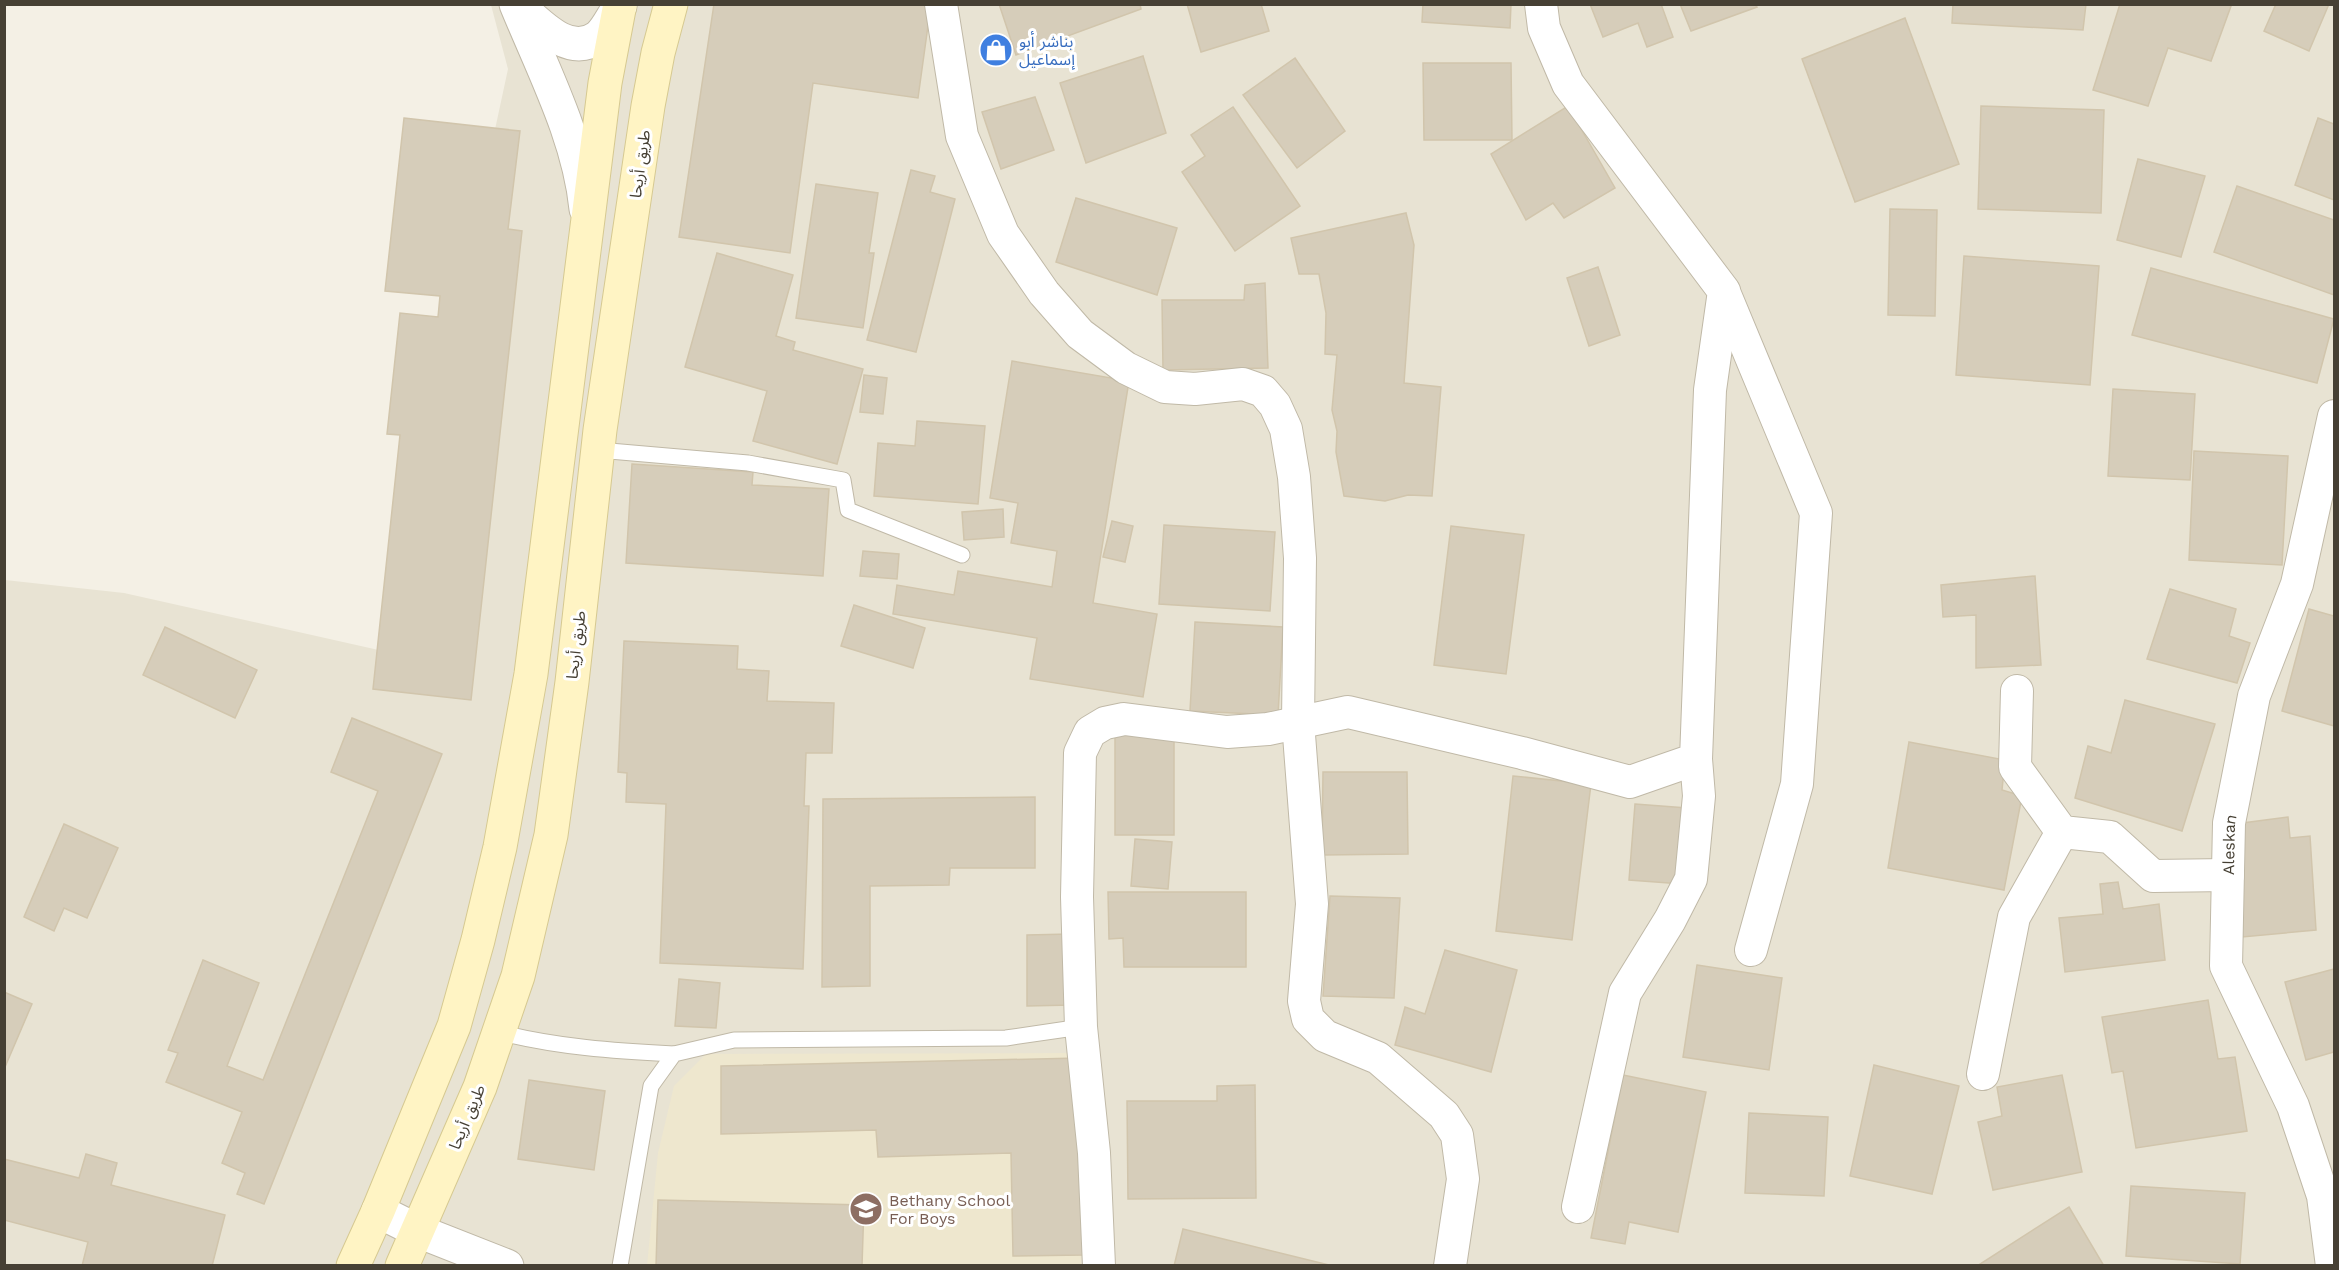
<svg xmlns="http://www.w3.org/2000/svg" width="2339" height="1270" viewBox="0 0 2339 1270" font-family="'Work Sans','Noto Sans Arabic',sans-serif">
	<rect width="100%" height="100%" fill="#f4f0e5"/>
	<polygon fill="#e8e3d3" points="491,5 2334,5 2334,1265 5,1266 5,580 124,593 383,651 508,69"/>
	<polygon fill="#eee7ce" points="1076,1053 1081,1265 647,1266 658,1153 674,1086 706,1054"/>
	<g fill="#d6cdba" stroke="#d1c5ac" stroke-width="1.5">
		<polygon points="714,4 931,4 918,98 813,83 790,253 679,237"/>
		<polygon points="999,4 1140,4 1141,9 1016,55"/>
		<polygon points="1187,4 1261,4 1269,31 1201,52"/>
		<polygon points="1423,4 1511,4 1510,28 1422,22"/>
		<polygon points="1590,4 1661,4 1673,37 1647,47 1638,23 1603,37"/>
		<polygon points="1680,4 1755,4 1757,7 1691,31"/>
		<polygon points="1953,4 2086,4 2083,30 1952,23"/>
		<polygon points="2120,4 2227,4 2231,6 2211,61 2168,48 2148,106 2093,90"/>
		<polygon points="2276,4 2329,4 2309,51 2264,31"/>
		<polygon points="1905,18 1959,164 1855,202 1802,59"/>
		<polygon points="1143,56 1166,133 1086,163 1060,83"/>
		<polygon points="1295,58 1345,131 1297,168 1243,95"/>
		<polygon points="1423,63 1511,63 1512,140 1424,140"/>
		<polygon points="1035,97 1054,150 1001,169 982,112"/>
		<polygon points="1568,106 1615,188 1564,218 1553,203 1526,220 1491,154"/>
		<polygon points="1981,106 2104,110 2101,213 1978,209"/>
		<polygon points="1233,107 1300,206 1235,251 1182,172 1205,156 1191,135"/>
		<polygon points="404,118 520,131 508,229 522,231 471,700 373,689 400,435 387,434 400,313 438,317 440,296 385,291"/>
		<polygon points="2318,118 2334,124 2334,200 2295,185"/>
		<polygon points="2138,159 2205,176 2181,257 2117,240"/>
		<polygon points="911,170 935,176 930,192 955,199 916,352 867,340"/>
		<polygon points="816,184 878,193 869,253 874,253 863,328 796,318"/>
		<polygon points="2237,186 2334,220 2334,295 2214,252"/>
		<polygon points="1076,198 1177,228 1157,295 1056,262"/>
		<polygon points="1890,209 1937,210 1935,316 1888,315"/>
		<polygon points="1406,213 1414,245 1404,383 1441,387 1432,496 1408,495 1385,501 1344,496 1336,452 1337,431 1332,410 1337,355 1325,354 1326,313 1319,274 1299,274 1291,238"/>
		<polygon points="717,253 793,275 776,336 795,342 793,350 863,369 837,464 753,441 767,391 685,367"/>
		<polygon points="1964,256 2099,266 2090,385 1956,375"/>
		<polygon points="1598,267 1620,335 1589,346 1567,278"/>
		<polygon points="2151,268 2334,319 2317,383 2132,335"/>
		<polygon points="1265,283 1268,368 1163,370 1162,300 1244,300 1245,285"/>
		<polygon points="1012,361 1129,381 1093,603 1157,614 1143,697 1030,679 1037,638 893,614 897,585 954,595 958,571 1052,587 1057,551 1011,543 1018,503 990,498"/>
		<polygon points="864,375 887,378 883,414 860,412"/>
		<polygon points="2113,389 2195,394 2190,480 2108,476"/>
		<polygon points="917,421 985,426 978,504 874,496 878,443 915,446"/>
		<polygon points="2194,451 2288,456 2282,565 2189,560"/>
		<polygon points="632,464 753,472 752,485 829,489 823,576 626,563"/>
		<polygon points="1003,509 1004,537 964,540 962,512"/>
		<polygon points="1112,521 1133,526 1125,562 1103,557"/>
		<polygon points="1164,525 1275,532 1270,611 1159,604"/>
		<polygon points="1451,526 1524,535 1506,674 1434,665"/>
		<polygon points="863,551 899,554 897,579 860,576"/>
		<polygon points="2035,576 2041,665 1976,668 1976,615 1943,617 1941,585"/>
		<polygon points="2170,589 2236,609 2229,636 2250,643 2237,683 2147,659"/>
		<polygon points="854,605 925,628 913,668 841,646"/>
		<polygon points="2309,609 2334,616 2334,726 2282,711"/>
		<polygon points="1195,622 1283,627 1278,715 1190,711"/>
		<polygon points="165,627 257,670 235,718 143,675"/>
		<polygon points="624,641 738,646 737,669 769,671 767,701 834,703 832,753 806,753 804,806 809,806 803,969 660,963 666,804 626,802 627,773 618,772"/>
		<polygon points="2125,700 2215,724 2182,831 2075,798 2088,746 2111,753"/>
		<polygon points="352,718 442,754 264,1204 237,1194 245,1173 222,1163 242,1112 166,1082 178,1053 168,1050 203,960 259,983 227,1066 263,1080 378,791 331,772"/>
		<rect x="1115" y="732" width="59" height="103"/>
		<polygon points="1909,742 2005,760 2002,790 2022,796 2004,890 1888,868"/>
		<polygon points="1323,772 1407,772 1408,854 1322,855"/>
		<polygon points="1513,776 1591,784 1572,940 1496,931"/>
		<polygon points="1035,797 1035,868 950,868 949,885 870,886 870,986 822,987 823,799"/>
		<polygon points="1635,804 1687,808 1682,884 1629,880"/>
		<polygon points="2288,817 2290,838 2310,836 2316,930 2242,937 2235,824"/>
		<polygon points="64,824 118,848 87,918 64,908 54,931 24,917"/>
		<polygon points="1135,839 1172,842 1168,889 1131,886"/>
		<polygon points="2118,882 2123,909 2159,904 2165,960 2065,972 2059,918 2103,914 2100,884"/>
		<polygon points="1108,892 1246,892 1246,967 1124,967 1123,938 1109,939"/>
		<polygon points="1330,896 1400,898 1394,998 1323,996"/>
		<polygon points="1070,934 1072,1005 1027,1006 1027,935"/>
		<polygon points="1445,950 1517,970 1491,1072 1395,1045 1405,1007 1425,1014"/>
		<polygon points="1697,965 1782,978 1769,1070 1683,1057"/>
		<polygon points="2334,969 2334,1052 2306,1060 2285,982"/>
		<polygon points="679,979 720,983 716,1028 675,1026"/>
		<polygon points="4,992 32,1004 5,1067 4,1067"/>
		<polygon points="2208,1000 2218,1059 2235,1057 2247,1131 2136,1148 2123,1071 2112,1073 2102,1017"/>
		<polygon points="1078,1058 1083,1255 1013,1256 1011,1153 878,1157 876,1130 721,1134 721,1066"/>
		<polygon points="1874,1065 1959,1086 1932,1194 1850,1176"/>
		<polygon points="1623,1075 1706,1092 1678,1232 1629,1222 1625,1244 1591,1238"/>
		<polygon points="2062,1075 2082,1172 1993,1190 1978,1122 2002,1116 1997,1087"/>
		<polygon points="529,1080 605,1091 594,1170 518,1159"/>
		<polygon points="1255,1085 1256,1198 1128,1199 1127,1101 1217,1101 1217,1086"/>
		<polygon points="1749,1113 1828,1117 1824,1196 1745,1193"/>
		<polygon points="86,1154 117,1163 111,1185 225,1215 212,1266 82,1266 88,1242 4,1220 4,1159 79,1178"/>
		<polygon points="2131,1186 2245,1193 2240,1264 2126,1256"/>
		<polygon points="658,1200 864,1205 862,1266 656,1266"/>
		<polygon points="2069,1207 2104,1266 1977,1266"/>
		<polygon points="1183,1229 1333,1266 1174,1266"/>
	</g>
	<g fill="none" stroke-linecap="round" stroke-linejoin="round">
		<defs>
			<g id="service">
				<polyline points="598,450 748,463 843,480 848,510 962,555"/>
				<path d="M 498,1032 C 557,1047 614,1051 674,1054"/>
				<polyline points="620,1266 651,1086 674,1054 734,1040 1006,1038 1081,1027"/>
			</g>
			<g id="minor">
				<polyline points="941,4 962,136 1003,234 1044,293 1080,334 1126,368 1165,387 1195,389 1243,384 1263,391 1275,405 1286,429 1294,477 1300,558 1298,722 1312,904 1304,1001 1308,1019 1325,1036 1378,1058 1444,1115 1457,1135 1463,1179 1450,1266"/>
				<polyline points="1724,292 1816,513 1797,784 1751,950"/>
				<polyline points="2017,691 2015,767 2062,832 2110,837 2153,876 2228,875"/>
				<polyline points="1983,1074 2014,917 2062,832"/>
				<polyline points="1578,1207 1625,993 1670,920 1691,879 1699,796 1696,759"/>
				<polyline points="1099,1266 1094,1153 1081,1027 1077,897 1080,753 1090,732 1105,723 1124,719 1227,732 1268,729 1348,712 1522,753 1630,782 1696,759 1710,390 1724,291 1568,84 1544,28 1541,4"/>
				<path id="s1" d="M 2332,1266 L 2323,1196 L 2293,1106 L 2226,966 L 2229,823 L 2254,696 L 2297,584 L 2334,416"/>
			</g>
			<g id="tertiary">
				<path d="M 516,4 C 543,70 579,138 586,209"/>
				<path d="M 520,7 C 540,25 570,58 598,37 C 607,30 613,15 620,6"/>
				<polyline points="378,1211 418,1231 507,1266"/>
			</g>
			<g id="secondary">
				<polyline points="353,1266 378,1211 454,1026 478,940 500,847 531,674 605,83 620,4"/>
				<polyline points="402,1266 480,1087 518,976 551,835 572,682 600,430 648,106 658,53 671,4"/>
			</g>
		</defs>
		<use href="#service" stroke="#c0b9a7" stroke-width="17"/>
		<use href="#minor" stroke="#c0b9a7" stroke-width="34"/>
		<use href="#tertiary" stroke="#c0b9a7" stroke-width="35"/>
		<use href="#secondary" stroke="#d6c991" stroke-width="35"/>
		<use href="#service" stroke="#fff" stroke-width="15"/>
		<use href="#minor" stroke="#fff" stroke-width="32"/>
		<use href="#tertiary" stroke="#fff" stroke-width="33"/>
		<use href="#secondary" stroke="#fff4c4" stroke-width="33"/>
	</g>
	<defs>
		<symbol id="shop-disc" viewBox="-11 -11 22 22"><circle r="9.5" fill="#3f7fe0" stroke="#fff"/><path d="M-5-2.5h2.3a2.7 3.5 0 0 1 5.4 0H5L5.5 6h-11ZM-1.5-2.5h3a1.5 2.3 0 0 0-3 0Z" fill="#fff"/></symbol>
		<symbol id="school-disc" viewBox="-11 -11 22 22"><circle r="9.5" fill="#8d6e63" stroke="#fff"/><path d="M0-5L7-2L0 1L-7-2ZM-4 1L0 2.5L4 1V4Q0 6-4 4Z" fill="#fff"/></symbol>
	</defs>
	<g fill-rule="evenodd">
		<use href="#shop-disc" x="977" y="31" width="38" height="38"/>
		<use href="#school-disc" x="847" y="1190" width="38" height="38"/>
	</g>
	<g text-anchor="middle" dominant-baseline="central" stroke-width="6" stroke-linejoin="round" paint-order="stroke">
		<g font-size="16" fill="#366cbe" stroke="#fff" text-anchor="start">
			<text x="1019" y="41">بناشر أبو<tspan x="1019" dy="18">إسماعيل</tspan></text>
		</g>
		<g font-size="16" fill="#464034" stroke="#fff">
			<text transform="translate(640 164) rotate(-82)">طريق أريحا</text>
			<text transform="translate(576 645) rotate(-83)">طريق أريحا</text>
			<text stroke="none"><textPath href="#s1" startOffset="442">Aleskan</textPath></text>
			<text transform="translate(467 1117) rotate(-67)">طريق أريحا</text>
		</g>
		<g font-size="16" fill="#785e54" stroke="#fff" text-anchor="start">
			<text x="889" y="1200">Bethany School<tspan x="889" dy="18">For Boys</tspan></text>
		</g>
	</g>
	<rect width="2339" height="1270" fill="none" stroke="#464034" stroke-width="12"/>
</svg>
